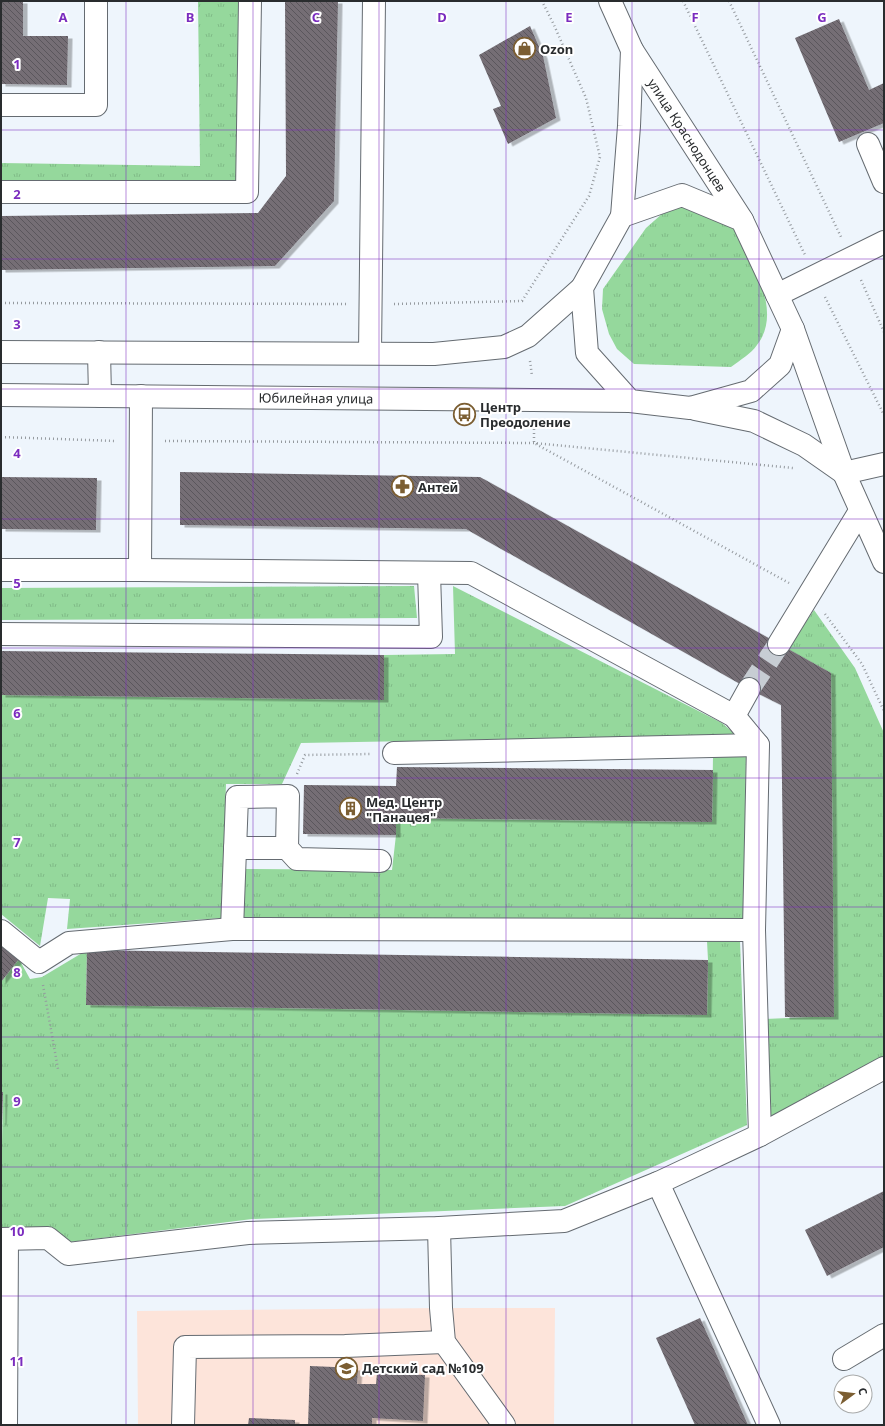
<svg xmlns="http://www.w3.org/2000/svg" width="885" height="1426" viewBox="0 0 885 1426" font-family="'Noto Sans',sans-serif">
	<defs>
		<pattern id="grass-tufts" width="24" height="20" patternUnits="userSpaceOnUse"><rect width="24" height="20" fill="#95d89c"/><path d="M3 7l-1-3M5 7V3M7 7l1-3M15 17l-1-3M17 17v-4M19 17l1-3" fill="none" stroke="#80ba87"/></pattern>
		<pattern id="building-back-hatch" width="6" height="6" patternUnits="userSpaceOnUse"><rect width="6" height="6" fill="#746e75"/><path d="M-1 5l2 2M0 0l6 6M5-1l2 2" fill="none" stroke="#5a565b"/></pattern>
		<filter id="shadow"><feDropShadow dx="4.5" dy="2.5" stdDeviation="0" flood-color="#0004"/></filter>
	</defs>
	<rect width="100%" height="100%" fill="#eef5fc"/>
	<polygon fill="#fde4da" points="441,1308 555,1308 554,1425 138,1425 137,1311"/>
	<g fill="url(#grass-tufts)">
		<polygon points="198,1 250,1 247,192 1,192 1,163 200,166"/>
		<path d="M 679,205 L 734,228 C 750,261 784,310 757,345 C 751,354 740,360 731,367 L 634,364 L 617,349 L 609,334 L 602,309 L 603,289 L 646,228 L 663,213 Z"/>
		<polygon points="414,586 417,618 1,620 1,588"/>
		<polygon points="453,586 722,723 736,735 301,743 282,784 226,784 222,918 67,929 70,899 48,898 40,946 1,914 1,695 383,700 384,655 455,654"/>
		<polygon points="814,610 855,668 884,733 884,1057 769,1119 765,1019 834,1016 831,673 779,644 793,641"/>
		<polygon points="746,755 744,919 243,920 245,869 392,870 396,835 396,818 712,822 713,756"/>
		<polygon points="707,941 740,941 747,1125 565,1206 252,1219 70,1242 52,1228 1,1229 2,1142 3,1092 1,1092 1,982 19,959 30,979 42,977 87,950 86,1005 707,1015 708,960"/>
	</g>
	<g fill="url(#building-back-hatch)" filter="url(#shadow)">
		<polygon points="1,1 23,1 23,36 68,36 67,85 1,84"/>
		<polygon points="285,1 338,1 334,201 275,266 1,270 1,216 258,213 286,176"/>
		<polygon points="839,19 869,90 884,83 884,123 839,142 795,38"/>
		<polygon points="530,26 543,56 556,118 508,144 493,109 501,106 479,55"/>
		<polygon points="180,472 480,477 831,673 834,1017 785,1017 781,705 749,689 466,529 180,525"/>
		<polygon points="1,477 97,478 96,530 1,529"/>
		<polygon points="1,651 384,655 384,700 1,695"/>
		<polygon points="397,767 713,770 712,822 396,818 396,835 303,834 304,785 396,786"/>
		<polygon points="1,944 19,959 1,982"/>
		<polygon points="87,950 708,960 707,1015 86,1005"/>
		<polygon points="1,1092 3,1092 2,1123 1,1123"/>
		<polygon points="884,1191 884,1247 827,1276 805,1230"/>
		<polygon points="700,1318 748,1425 695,1425 656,1338"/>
		<polygon points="310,1366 358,1368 357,1384 376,1384 377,1373 425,1375 423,1421 372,1418 372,1425 308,1425"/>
		<polygon points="249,1418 295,1420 295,1425 248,1425"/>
	</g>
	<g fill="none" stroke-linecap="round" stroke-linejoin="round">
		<polyline stroke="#c7cdd3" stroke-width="22" stroke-dasharray="22 11" stroke-linecap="butt" points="749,689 779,644"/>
		<defs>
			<g id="minor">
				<polyline points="1,105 96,105 96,1"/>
				<polyline points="868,144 884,182"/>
				<polyline points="1,192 247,192 250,1"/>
				<polyline points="777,295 884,242"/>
				<polyline points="1,352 434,354 504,347 528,336 582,288"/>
				<polyline points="99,352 100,396"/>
				<polyline points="370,353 374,1"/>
				<path id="s1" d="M 1,395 L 630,401"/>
				<polyline points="844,473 884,464"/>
				<polyline points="1,570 140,570 471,573 734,716 758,745 754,930 760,1135"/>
				<polyline points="140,570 141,396"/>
				<polyline points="1,634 431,637 429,573"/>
				<polyline points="779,644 860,511"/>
				<polyline points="734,716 749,689"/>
				<polyline points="394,753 758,745"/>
				<polyline points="235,848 287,848"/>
				<polyline points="232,929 237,797 288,796 287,848 297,859 380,861"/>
				<polyline points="1,931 39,962 69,943 232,929 754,930"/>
				<polyline points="658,1183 769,1425"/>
				<polyline points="439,1228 441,1308 444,1342 504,1425"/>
				<polyline points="1,1239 48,1238 68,1254 248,1233 439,1228 564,1221 658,1183 760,1135 884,1068"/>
				<polyline points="844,1359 884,1335"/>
				<polyline points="6,1425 7,1239"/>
				<polyline points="183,1425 185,1347 345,1346 444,1342"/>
			</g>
			<g id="major">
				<path id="s2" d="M 610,1 L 632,50 L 742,220"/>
				<polygon points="682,195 742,220 793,329 780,365 751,391 690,408 630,401 587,353 582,288 622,216"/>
				<polyline points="622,216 629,126 632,50"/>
				<polyline points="793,329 844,473 884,562"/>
				<polyline points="695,409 754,421 804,445 844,473"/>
			</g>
		</defs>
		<use href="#minor" stroke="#656b71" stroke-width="24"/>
		<use href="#major" stroke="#656b71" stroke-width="24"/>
		<g stroke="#959a9f" stroke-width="2.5" stroke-dasharray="1 3" stroke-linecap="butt">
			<polyline points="683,1 805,255"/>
			<polyline points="729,1 841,237"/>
			<polyline points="861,280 884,332"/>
			<polyline points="825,297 884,415"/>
			<polyline points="1,303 347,304"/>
			<polyline points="394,304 522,301 589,196 600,157 586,98 554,25 542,1"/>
			<polyline points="530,361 532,376"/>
			<polyline points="534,425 534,443 789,583"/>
			<polyline points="1,437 116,441"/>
			<polyline points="165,441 534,443 793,468"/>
			<polyline points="825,614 862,664 884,711"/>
			<polyline points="297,774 305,755 370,754"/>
			<polyline points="43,985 58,1069"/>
		</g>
		<use href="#minor" stroke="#fff" stroke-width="22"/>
		<use href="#major" stroke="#fff" stroke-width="22"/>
	</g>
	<path fill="none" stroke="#7b2cbf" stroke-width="1" stroke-opacity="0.55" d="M 126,1 L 126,1425M 253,1 L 253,1425M 379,1 L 379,1425M 506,1 L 506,1425M 632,1 L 632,1425M 759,1 L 759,1425M 1,130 L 884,130M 1,259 L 884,259M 1,389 L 884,389M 1,519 L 884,519M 1,648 L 884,648M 1,778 L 884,778M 1,907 L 884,907M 1,1037 L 884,1037M 1,1167 L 884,1167M 1,1296 L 884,1296"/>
	<defs>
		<symbol id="shop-ring" viewBox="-11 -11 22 22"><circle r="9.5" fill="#fff" stroke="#7b5e32" stroke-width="1.5"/><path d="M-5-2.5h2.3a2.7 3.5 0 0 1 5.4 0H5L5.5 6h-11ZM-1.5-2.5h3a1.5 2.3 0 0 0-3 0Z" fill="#7b5e32"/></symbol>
		<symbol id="bus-ring" viewBox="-11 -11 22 22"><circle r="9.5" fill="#fff" stroke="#7b5e32" stroke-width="1.5"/><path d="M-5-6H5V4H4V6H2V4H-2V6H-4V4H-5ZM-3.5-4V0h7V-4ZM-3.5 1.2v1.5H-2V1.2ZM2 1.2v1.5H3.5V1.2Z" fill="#7b5e32"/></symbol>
		<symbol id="pharmacy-ring" viewBox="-11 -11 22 22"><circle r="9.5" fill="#fff" stroke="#7b5e32" stroke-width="1.5"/><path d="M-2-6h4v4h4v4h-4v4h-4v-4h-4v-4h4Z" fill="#7b5e32"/></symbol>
		<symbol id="building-ring" viewBox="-11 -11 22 22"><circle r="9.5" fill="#fff" stroke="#7b5e32" stroke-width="1.5"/><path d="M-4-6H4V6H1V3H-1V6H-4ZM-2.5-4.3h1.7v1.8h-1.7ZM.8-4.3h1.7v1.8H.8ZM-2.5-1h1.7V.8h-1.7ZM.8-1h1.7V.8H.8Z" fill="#7b5e32"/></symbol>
		<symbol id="school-ring" viewBox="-11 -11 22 22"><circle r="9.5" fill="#fff" stroke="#7b5e32" stroke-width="1.5"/><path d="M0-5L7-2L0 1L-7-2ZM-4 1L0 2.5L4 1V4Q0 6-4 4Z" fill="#7b5e32"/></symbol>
	</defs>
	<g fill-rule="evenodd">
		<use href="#shop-ring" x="512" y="36" width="25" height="25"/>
		<use href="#bus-ring" x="452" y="402" width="25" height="25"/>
		<use href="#pharmacy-ring" x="390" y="474" width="25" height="25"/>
		<use href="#building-ring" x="338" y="796" width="25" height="25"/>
		<use href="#school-ring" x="334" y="1356" width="25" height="25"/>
	</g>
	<g text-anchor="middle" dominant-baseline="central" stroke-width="4" stroke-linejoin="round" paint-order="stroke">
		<g font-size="13" font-weight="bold" fill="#292c2e" stroke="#fff" text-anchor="start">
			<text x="540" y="49">Ozon</text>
			<text x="480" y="407">Центр<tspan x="480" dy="15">Преодоление</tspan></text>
			<text x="418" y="487">Антей</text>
			<text x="366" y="802">Мед. Центр<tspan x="366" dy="15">"Панацея"</tspan></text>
			<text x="362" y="1368">Детский сад №109</text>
		</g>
		<g font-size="13" fill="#292c2e" stroke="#fff">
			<text stroke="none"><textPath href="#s2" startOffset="155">улица Краснодонцев</textPath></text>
			<text stroke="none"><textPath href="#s1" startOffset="315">Юбилейная улица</textPath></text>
		</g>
	</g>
	<g font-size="13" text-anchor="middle" font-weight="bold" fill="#7b2cbf" stroke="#fff" stroke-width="4" stroke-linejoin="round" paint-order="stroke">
		<text x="63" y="22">A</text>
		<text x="190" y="22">B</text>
		<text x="316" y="22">C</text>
		<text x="442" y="22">D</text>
		<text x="569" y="22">E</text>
		<text x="695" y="22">F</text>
		<text x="822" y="22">G</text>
		<text x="17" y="69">1</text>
		<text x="17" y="199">2</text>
		<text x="17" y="329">3</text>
		<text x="17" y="458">4</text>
		<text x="17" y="588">5</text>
		<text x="17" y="718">6</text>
		<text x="17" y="847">7</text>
		<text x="17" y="977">8</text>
		<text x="17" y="1106">9</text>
		<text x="17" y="1236">10</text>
		<text x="17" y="1366">11</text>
	</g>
	<rect width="885" height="1426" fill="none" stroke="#292c2e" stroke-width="4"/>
	<g transform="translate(853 1394) rotate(75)"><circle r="19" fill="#ffffff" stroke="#a9abab"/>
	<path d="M0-3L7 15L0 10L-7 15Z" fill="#7b5e32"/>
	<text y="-6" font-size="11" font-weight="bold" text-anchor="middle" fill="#292c2e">С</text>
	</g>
</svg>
